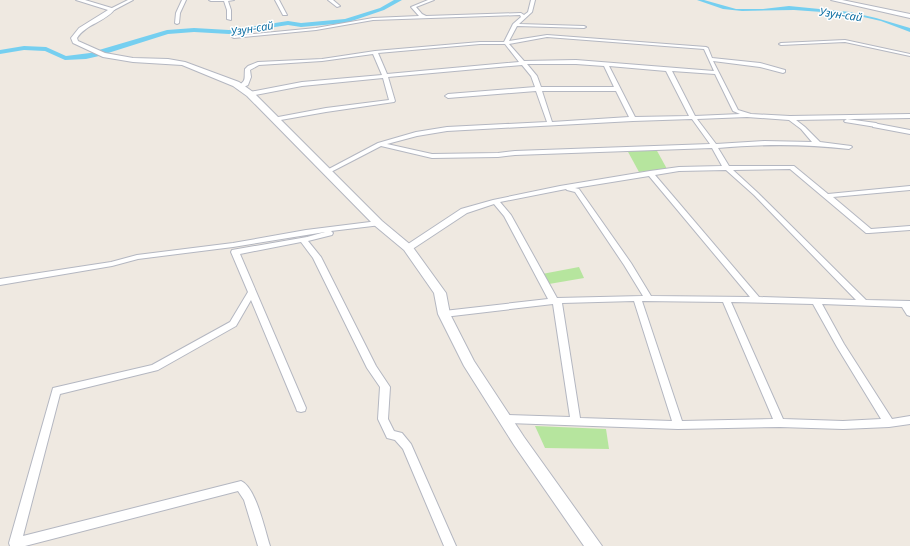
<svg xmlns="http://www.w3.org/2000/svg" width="910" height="546" viewBox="0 0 910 546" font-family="'Noto Sans',sans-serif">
	<rect width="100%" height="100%" fill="#efe9e1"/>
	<g fill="#b6e59e">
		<polygon points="656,149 667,169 639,172 627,150"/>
		<polygon points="579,267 584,278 549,284 542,274"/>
		<polygon points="535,426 606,429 609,449 545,448"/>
	</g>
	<polygon fill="#75cff0" points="697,0 704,0 736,9 763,9 789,6 850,12 876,18 910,28 910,32 881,21 850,14 794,10 742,11 723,9"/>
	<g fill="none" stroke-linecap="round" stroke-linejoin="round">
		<polygon fill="#75cff0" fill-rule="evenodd" points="394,0 402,0 384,10 346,23 301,27 288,25 229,34 194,32 168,34 105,54 100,54 99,56 86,59 65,60 45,51 24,50 0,54 0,50 24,46 46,47 66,56 98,52 99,50 167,30 194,28 229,30 288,21 301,23 345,19 380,8"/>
		<defs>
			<g id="street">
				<polygon points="128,0 133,0 114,10 110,9"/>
				<polygon points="182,0 186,0 180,13 179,23 177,24 175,23 176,13"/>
				<polygon points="209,0 234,0 228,1 231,10 231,20 227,19 227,10 224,1 211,1"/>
				<polygon points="275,0 279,0 287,15 283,15"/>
				<polygon points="328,0 333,0 340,6 337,7"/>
				<path d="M 428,0 L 434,0 L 416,7 L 422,14 L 426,16 L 521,13 L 524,15 L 528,12 L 531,0 L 535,0 L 532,12 L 519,24 L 584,26 L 586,27 L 584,28 L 517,26 L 509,41 L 547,35 L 706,47 L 708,48 L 712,58 L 760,63 L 785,70 L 785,72 L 783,73 L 760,67 L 713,61 L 738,110 L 751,114 L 790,116 L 910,114 L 910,118 L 796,120 L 805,127 L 820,142 L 851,146 L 852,147 L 849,149 C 805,144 762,144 718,148 L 729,166 L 794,166 L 828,194 L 910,186 L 910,190 L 833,197 L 871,229 L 910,226 L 910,230 L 869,233 L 866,233 L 790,169 L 733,170 L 758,193 L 866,300 L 910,301 L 910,316 L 907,315 L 902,307 L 822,304 L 844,344 L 892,419 L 910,416 L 910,424 L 889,427 L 843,429 L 780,427 L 678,429 L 506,423 L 502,422 L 501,419 L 502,416 L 506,415 L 570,417 L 553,304 L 444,317 L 440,314 L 444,311 L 548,299 L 504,216 L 494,204 L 467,213 L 411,250 L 405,250 L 404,248 L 405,246 L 461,209 L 493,200 L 560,186 L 650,171 L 679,167 L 722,166 L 712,148 L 515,155 L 498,157 L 432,158 L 381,146 L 327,174 L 325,173 L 325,171 L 378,143 L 416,132 L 447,127 L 547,122 L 536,91 L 448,98 L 445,96 L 448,94 L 535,87 L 531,76 L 522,65 L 388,77 L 395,101 L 394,102 L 326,112 L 275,121 L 272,119 L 273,118 L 326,108 L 389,100 L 383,78 L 302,86 L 250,96 L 247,94 L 250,92 L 302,82 L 382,75 L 373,54 L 322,61 L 259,65 L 250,70 L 251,77 L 248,85 L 240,89 L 237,87 C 247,79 244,81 245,69 L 248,66 L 258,62 L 322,59 L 375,51 L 480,42 L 504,42 L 513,24 L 521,17 L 520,15 L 373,20 L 316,30 L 234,38 L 232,37 L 234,36 L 316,28 L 373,18 L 419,16 L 411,7 ZM 547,37 L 704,49 L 714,71 L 576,60 L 524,61 L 509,44 ZM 480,44 L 505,44 L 519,62 L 387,74 L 378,53 ZM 527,64 L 576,64 L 604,66 L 614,87 L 541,87 L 537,76 ZM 609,66 L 666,71 L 689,116 L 635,117 ZM 672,71 L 715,74 L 733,111 L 740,114 L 695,116 ZM 542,91 L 616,91 L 629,117 L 552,122 ZM 747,117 L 789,120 L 801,129 L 812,142 L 764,141 L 716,144 L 697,119 ZM 692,119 L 710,144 L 515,151 L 498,153 L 432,154 L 387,144 L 417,136 L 447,131 L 633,121 ZM 726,170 L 754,195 L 856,300 L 759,297 L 655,175 L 679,171 ZM 649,176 L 750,297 L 651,296 L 631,263 L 579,189 L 575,188 ZM 566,189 L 567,190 L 575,192 L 624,265 L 643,296 L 557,298 L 511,215 L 500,202 ZM 634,301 L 672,421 L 580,418 L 562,303 ZM 642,301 L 723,302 L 773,419 L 682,421 ZM 731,302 L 813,304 L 837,347 L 881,419 L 843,421 L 783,419 Z"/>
				<polygon points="845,40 910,54 910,56 845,42 781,45 779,44 781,43"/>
				<polygon points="847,119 876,123 879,125 876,127 845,122 844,121"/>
				<path d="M 378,221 L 382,223 L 381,225 L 331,231 L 333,233 L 332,235 L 308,241 L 321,257 L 376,366 L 390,387 L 388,419 L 394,431 L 402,433 L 411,444 L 456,546 L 444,546 L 403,449 L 395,440 L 387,438 L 378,419 L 380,387 L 367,368 L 313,258 L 301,242 L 240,254 L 306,408 L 305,411 L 301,412 L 297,411 L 296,408 L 251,300 L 236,326 L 158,370 L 60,394 L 23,536 L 241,481 C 256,487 265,531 270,546 L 258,546 L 244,500 L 238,491 L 25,546 L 10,546 L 9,543 L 53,388 L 152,365 L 230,322 L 248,292 L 231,252 L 232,250 L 307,237 L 325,232 L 233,247 L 138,259 L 112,266 L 0,285 L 0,279 L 111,262 L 137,255 L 233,243 L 306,230 Z"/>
			</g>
			<g id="secondary">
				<path d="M 76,0 L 85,0 L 115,9 C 105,22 86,24 77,38 L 78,41 L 105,53 L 133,58 L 168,59 L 185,62 L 239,82 L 253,92 L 382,221 L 412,246 L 446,293 L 450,314 L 474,361 L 524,437 L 602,546 L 584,546 L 514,445 L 464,366 L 438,314 L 434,293 L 404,250 L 374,225 L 247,96 L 233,86 L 182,65 L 133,62 L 103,57 L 73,43 L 71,38 L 79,28 L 108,10 Z"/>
				<polygon points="831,0 842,0 910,14 910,18"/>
				<polygon points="873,123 910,130 910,134 873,127"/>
			</g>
		</defs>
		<use href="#street" stroke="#b4b7c1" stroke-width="2"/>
		<use href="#secondary" stroke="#b4b7c1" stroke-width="2"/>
		<use href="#street" fill="#fff" fill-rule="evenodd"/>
		<use href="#secondary" fill="#fff" fill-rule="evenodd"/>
	</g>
	<g text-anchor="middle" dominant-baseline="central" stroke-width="3" stroke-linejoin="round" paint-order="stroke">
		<g font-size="11" font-style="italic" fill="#0d6fa3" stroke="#fff">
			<text transform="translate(841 14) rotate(8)">Узун-сай</text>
			<text transform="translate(252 28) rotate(-9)">Узун-сай</text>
		</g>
	</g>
</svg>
